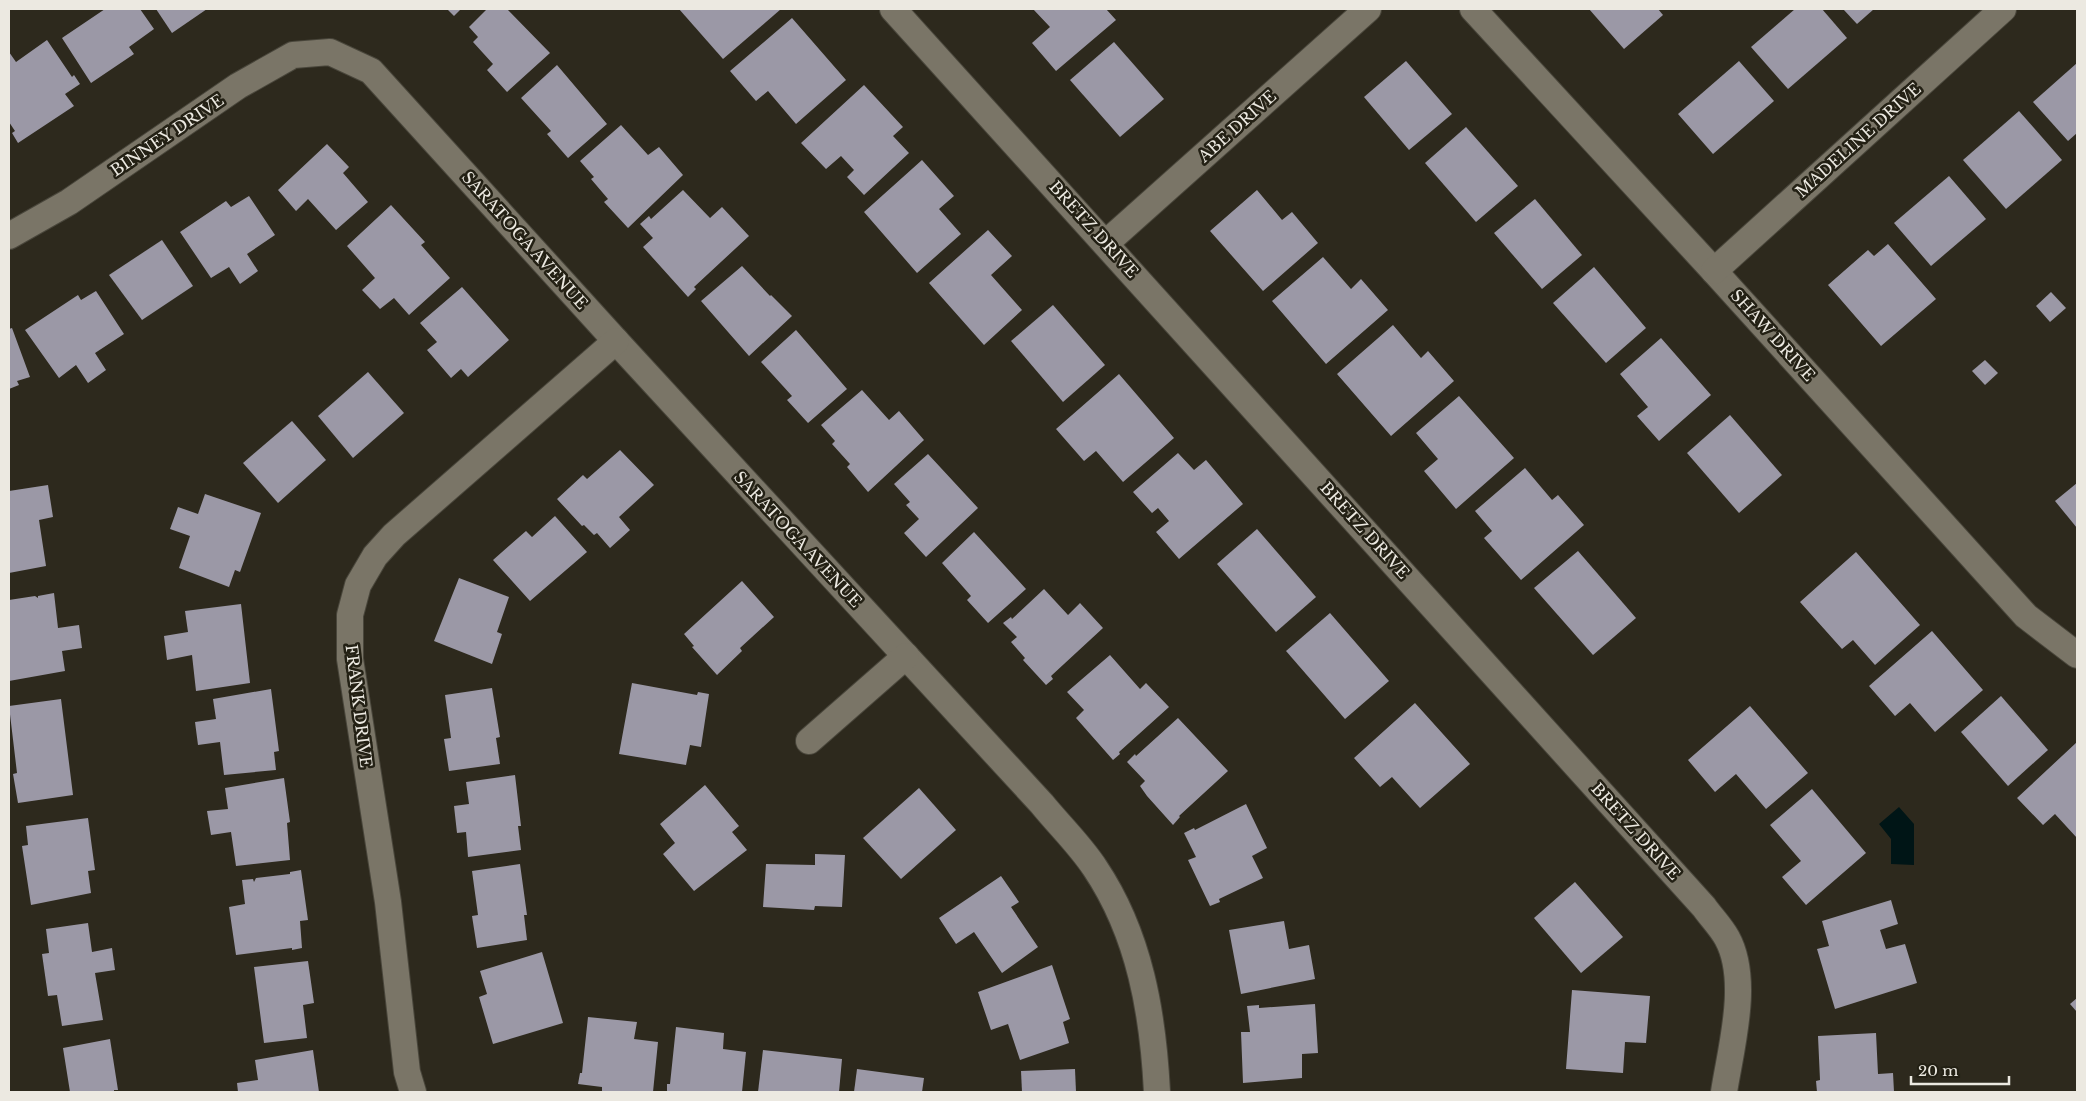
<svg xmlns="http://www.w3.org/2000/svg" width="2086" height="1101" viewBox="0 0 2086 1101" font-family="'Libre Baskerville',serif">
	<rect width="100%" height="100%" fill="#2d291d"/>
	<polygon fill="#001516" points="1899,807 1914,824 1914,865 1891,864 1891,839 1879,824"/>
	<g fill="#9b98a6">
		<polygon points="105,9 140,9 154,29 129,47 134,54 91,83 62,38"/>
		<polygon points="156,9 207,9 172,33"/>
		<polygon points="447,9 461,9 454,16"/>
		<polygon points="487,9 507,9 550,53 507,92 487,70 493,64 473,42 478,37 469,27"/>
		<polygon points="679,9 781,9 723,59"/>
		<polygon points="1033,9 1106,9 1116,20 1056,71 1032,43 1050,27"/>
		<polygon points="1589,9 1658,9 1663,15 1624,49"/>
		<polygon points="1795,9 1822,9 1847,38 1788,89 1751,47"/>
		<polygon points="1843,9 1874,9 1857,24"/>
		<polygon points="792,18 846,80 796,124 768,91 756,101 730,71"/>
		<polygon points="47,40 72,77 74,75 80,84 65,94 74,106 18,143 12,133 15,131 9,122 9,52 16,62"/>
		<polygon points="1114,42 1164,99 1120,137 1070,80"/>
		<polygon points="1406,61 1452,114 1409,150 1364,97"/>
		<polygon points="1739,61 1774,101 1713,154 1678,114"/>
		<polygon points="2077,63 2077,133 2068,141 2033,102"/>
		<polygon points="557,65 607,124 568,158 547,134 551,131 521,98"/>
		<polygon points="864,85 903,127 893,136 909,153 864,195 847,177 854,170 841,156 826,169 801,143"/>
		<polygon points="2019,111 2062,160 2006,209 1963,160"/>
		<polygon points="621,125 648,155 659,147 683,175 628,228 604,202 608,199 591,179 594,177 580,161"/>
		<polygon points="1466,127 1518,186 1476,222 1425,163"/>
		<polygon points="327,144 349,167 343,173 368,202 336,230 308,199 296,211 278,190"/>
		<polygon points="922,160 954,196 939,209 961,234 917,273 864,212"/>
		<polygon points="1949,176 1986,219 1931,266 1894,223"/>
		<polygon points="683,190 710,218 722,207 749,236 694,287 696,289 688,297 643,247 653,238 640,224 649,216 651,219"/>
		<polygon points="1257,190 1282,220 1292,212 1318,243 1263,291 1210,231"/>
		<polygon points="249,196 275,235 247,254 258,271 240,284 229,267 211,278 180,232 226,201 231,207"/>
		<polygon points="1535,199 1582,255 1542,289 1494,233"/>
		<polygon points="391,205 425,242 421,245 450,278 409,315 394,298 380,309 362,290 375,278 347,246"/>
		<polygon points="988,230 1012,256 991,275 1022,310 984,345 929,283"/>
		<polygon points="162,240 193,286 142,320 109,275"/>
		<polygon points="1888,244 1936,299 1881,346 1828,285 1868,250 1874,256"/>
		<polygon points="1323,257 1351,289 1361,279 1388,310 1326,364 1272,301"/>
		<polygon points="742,266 770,296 771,295 792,316 749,356 701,301"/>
		<polygon points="1594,267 1646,328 1606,363 1553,303"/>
		<polygon points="462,287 509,340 468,377 461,369 451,378 427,350 437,342 420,323"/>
		<polygon points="96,291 124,334 95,353 106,370 88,383 76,365 59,378 25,330 78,295 81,300"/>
		<polygon points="2051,292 2066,308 2050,322 2036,306"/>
		<polygon points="1053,305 1105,365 1063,402 1011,341"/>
		<polygon points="1393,325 1421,358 1428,351 1454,381 1391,436 1337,374"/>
		<polygon points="12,328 30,377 17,381 19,385 9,389 9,329"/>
		<polygon points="796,330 847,389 808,423 787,400 792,396 761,362"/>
		<polygon points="1661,338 1711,395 1659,441 1637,416 1648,407 1620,374"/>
		<polygon points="1985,360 1998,373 1985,385 1972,371"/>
		<polygon points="368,372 404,413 353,458 318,416"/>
		<polygon points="1119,374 1174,438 1123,482 1096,451 1084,461 1056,429"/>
		<polygon points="862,390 889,420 899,411 924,440 868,492 847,467 850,464 832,444 835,441 821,425"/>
		<polygon points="1459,396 1514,458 1456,509 1424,471 1438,459 1416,433"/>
		<polygon points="1730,415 1782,475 1739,513 1687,453"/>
		<polygon points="292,421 326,460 278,503 243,463"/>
		<polygon points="620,450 654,485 619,517 630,530 610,548 597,533 594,535 584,525 582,526 557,499 583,475 587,479"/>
		<polygon points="1178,453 1194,470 1206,460 1243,504 1179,559 1156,532 1169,521 1158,508 1152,513 1133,492"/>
		<polygon points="928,454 978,508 926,557 904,533 919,519 906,505 910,502 894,484"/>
		<polygon points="1525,468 1552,500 1558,495 1584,525 1521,580 1484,538 1492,531 1475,511"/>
		<polygon points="2077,483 2077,528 2055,501"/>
		<polygon points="48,485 53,517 39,520 46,566 9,573 9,491"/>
		<polygon points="205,494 261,513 240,572 235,570 229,587 179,568 190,536 170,529 178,507 198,514"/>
		<polygon points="555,516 587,552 530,601 493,560 526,531 532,537"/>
		<polygon points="1257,529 1316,597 1276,632 1217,564"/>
		<polygon points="974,532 1026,589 988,623 967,600 971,596 942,563"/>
		<polygon points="1578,551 1636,618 1593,655 1534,588"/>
		<polygon points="1856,552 1920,625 1875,665 1853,640 1842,649 1800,602"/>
		<polygon points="459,578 509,597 497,632 502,634 492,664 434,641"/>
		<polygon points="742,581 774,617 740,648 742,651 717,675 692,647 694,646 684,634"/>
		<polygon points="1044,589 1068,615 1080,603 1103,628 1051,676 1053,679 1046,685 1023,660 1025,658 1011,642 1017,637 1003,623 1011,617 1012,619"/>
		<polygon points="54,593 58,628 79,625 82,648 62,651 65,671 9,681 9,600 35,596 38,598 38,596"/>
		<polygon points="241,604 250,683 196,691 192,655 167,660 164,636 188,632 185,611"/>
		<polygon points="1330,613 1389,681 1345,719 1286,651"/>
		<polygon points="1932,631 1983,690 1935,732 1910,703 1895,716 1869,686"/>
		<polygon points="1110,655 1140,689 1146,683 1169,707 1119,752 1120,754 1113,760 1076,718 1084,710 1067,692"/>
		<polygon points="632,683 697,695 698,692 709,694 701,747 690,745 686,765 619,754"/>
		<polygon points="492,688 500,737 496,738 500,764 449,771 444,739 451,738 445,695"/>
		<polygon points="271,689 279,751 274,752 276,770 224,775 220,742 198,745 195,722 216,719 213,699"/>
		<polygon points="2001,696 2048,750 2008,786 1961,732"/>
		<polygon points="61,699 73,795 18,803 13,774 17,773 9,706"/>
		<polygon points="1415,703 1470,764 1420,808 1392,777 1380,787 1354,758"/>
		<polygon points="1750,706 1808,773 1766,809 1736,774 1715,792 1688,760"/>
		<polygon points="1178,718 1228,771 1179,816 1180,817 1173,825 1147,796 1140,786 1145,781 1127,762 1135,754 1136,756"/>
		<polygon points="2077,742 2077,838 2055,814 2043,825 2017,798"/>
		<polygon points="515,775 521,826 518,826 521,850 468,857 466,832 457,833 454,806 469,804 466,782"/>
		<polygon points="284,778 290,822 287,823 290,860 236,866 231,832 211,835 207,811 228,809 225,788"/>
		<polygon points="705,785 739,826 732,832 747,850 694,891 663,854 675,843 660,824"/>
		<polygon points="919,788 956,830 901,879 863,838"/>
		<polygon points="1812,789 1866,853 1806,905 1782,877 1801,861 1770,825"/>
		<polygon points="1246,804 1267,848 1252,856 1263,878 1219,899 1220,902 1210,906 1188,860 1196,857 1184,833 1194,828 1195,830"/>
		<polygon points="88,818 95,870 88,871 91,893 31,905 22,846 28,845 26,826"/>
		<polygon points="815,854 845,855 842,907 815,906 814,910 763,907 766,864 815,865"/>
		<polygon points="520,864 527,915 524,915 527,940 477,948 472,916 478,915 472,871"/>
		<polygon points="301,870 308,920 300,921 302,948 292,950 292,948 236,955 229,907 245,904 242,880 253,879 254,882 256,878 290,874 290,872"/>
		<polygon points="1001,876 1019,902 1011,907 1038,947 1002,973 974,932 956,944 939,918"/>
		<polygon points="1575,882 1623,937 1581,973 1534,918"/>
		<polygon points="1891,900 1898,924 1880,930 1886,949 1905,944 1917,983 1835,1009 1817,949 1829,946 1822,921"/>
		<polygon points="1284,921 1289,949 1309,945 1315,979 1241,994 1229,930"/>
		<polygon points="88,923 92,952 112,948 115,970 95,973 103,1020 62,1026 57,995 48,996 42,954 49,953 46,929"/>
		<polygon points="542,952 563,1023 493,1044 479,997 487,994 480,971"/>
		<polygon points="308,961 314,1003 303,1005 307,1038 264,1043 254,967"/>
		<polygon points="1052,965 1070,1019 1063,1022 1069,1043 1020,1060 1008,1024 991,1030 978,992"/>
		<polygon points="1572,990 1650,996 1646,1043 1625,1042 1623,1073 1566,1069"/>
		<polygon points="2077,998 2077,1012 2070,1004"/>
		<polygon points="1315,1004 1318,1053 1302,1054 1302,1078 1243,1083 1241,1032 1250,1032 1247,1006 1259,1005 1259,1008"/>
		<polygon points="588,1017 637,1022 634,1039 658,1042 653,1092 602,1092 602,1087 578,1084 580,1073 582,1073"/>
		<polygon points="676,1027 724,1033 723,1049 746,1052 742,1092 667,1092 667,1084 670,1084"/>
		<polygon points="1876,1033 1878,1074 1893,1073 1894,1092 1817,1092 1816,1081 1820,1080 1818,1036"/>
		<polygon points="110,1039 118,1090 114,1090 114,1092 70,1092 63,1048"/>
		<polygon points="313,1050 319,1092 238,1092 237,1083 258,1080 255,1060"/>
		<polygon points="763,1050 842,1059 839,1092 758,1092"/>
		<polygon points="857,1069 924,1078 922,1092 854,1092"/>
		<polygon points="1075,1069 1076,1092 1022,1092 1021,1071"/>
	</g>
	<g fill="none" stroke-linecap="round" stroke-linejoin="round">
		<defs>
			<g id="minor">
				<path d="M 893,9 L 1704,907 C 1711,917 1721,927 1727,938 C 1750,980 1731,1047 1724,1092"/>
				<polyline points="1473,9 1714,271 2026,616 2077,655"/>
				<path d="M 9,236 L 69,202 L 238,86 L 293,55 L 330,52 L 371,71 L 616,341 L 1042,804 C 1059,825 1080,845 1095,868 C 1140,935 1153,1014 1157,1092"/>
				<polyline points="1106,243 1368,9"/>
				<polyline points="1714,271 2003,9"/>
				<polyline points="809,741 906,656"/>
				<polyline points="413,1092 407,1072 388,902 350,659 350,615 358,585 375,556 394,535 616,341"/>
			</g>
		</defs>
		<use href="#minor" stroke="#49463b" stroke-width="28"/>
		<use href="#minor" stroke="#7a7567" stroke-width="26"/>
	</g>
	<g text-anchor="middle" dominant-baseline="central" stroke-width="5" stroke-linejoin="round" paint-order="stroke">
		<g font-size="16" fill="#ece9e1" stroke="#232014">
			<text transform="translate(1237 126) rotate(-42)">ABE DRIVE</text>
			<text transform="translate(167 135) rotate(-34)">BINNEY DRIVE</text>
			<text transform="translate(1858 140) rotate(-42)">MADELINE DRIVE</text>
			<text transform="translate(1094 229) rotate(48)">BRETZ DRIVE</text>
			<text transform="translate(525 240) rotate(48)">SARATOGA AVENUE</text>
			<text transform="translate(1773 335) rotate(48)">SHAW DRIVE</text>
			<text transform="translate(1365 530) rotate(48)">BRETZ DRIVE</text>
			<text transform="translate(798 539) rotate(47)">SARATOGA AVENUE</text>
			<text transform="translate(359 706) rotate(83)">FRANK DRIVE</text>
			<text transform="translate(1636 831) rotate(48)">BRETZ DRIVE</text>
		</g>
	</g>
	<rect width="2086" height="1101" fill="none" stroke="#ece9e1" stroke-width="20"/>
	<path d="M1911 1076v8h98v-8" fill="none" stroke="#ece9e1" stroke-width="2.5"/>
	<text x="1918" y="1076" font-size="15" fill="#ece9e1" stroke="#232014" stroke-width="4" paint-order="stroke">20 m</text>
</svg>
